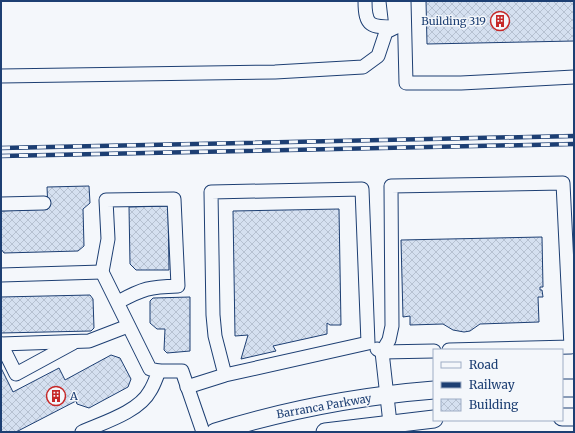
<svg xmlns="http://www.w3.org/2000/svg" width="575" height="433" viewBox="0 0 575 433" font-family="Merriweather,serif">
	<defs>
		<pattern id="building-cross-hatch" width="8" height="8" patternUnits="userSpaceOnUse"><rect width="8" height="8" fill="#d5e0f0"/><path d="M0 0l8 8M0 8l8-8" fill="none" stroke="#b6c1d1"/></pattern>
	</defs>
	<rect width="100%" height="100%" fill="#f4f7fb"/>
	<g fill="url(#building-cross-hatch)" stroke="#1d3f73">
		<polygon points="426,1 574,1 574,41 427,44"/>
		<polygon points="89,186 90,203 83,209 84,246 78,251 4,253 1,249 1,211 48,209 47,187"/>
		<polygon points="168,206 169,270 136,270 130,264 129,207"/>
		<polygon points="339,209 341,325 330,325 327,323 327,334 273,346 276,351 241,359 248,335 235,336 233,211"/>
		<polygon points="542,237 543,287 540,287 540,290 542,290 543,297 538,297 539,322 480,324 470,331 464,332 453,330 443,324 410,325 410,316 403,317 401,240"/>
		<polygon points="90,295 93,299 94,328 91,331 1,333 1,297"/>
		<polygon points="190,297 190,351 167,353 164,350 165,329 157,329 150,323 150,301 153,298"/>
		<polygon points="111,355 120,358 131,379 128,387 89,408 77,404 76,401 16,432 1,432 1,368 13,392 59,368 65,380"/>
	</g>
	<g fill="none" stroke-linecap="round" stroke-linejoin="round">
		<defs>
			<g id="minor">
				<path d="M 365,1 C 365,28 372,27 396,27"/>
				<polyline points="404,1 406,83 461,83 574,77"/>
				<polyline points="1,76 275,72 363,67 378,56 386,32 396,27 393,1"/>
				<polyline points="1,204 44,203"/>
				<polyline points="1,275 102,272"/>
				<path d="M 118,302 C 144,288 149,287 178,286 L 174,199 L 106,200 L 108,239 L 102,272 L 150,369 L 159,371 L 182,371 L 203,432"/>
				<polyline points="1,344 89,341 128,326"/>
				<polyline points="1,344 16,374 73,343"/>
				<polyline points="377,349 382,352 434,351"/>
				<polyline points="187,387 225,375 368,343 362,189 211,192 213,315 215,336 225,375"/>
				<path d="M 82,432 C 102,423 139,412 150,391 C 154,385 156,378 159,371"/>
				<polyline points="391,432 382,352 389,340 392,326 391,186 563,183 571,347 449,350"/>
			</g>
			<g id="major">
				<polyline points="562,388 574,388"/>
				<polyline points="562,417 574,417"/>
				<path d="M 215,432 C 286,410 359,396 434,390"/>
				<polyline points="325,432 434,419"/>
			</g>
		</defs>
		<use href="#minor" stroke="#1d3f73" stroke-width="15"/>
		<use href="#major" stroke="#1d3f73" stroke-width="19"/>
		<use href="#minor" stroke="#f4f7fb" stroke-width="13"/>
		<use href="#major" stroke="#f4f7fb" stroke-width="17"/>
		<defs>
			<g id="rail">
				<polyline points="1,148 574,136"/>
				<polyline points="1,156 574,144"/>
			</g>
		</defs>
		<use href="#rail" stroke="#1d3f73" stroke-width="4.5"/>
		<use href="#rail" stroke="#f4f7fb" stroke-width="3" stroke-dasharray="9" stroke-linecap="butt"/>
	</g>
	<defs>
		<symbol id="building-ring" viewBox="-11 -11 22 22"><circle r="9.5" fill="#f4f7fb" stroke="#c62828" stroke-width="1.5"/><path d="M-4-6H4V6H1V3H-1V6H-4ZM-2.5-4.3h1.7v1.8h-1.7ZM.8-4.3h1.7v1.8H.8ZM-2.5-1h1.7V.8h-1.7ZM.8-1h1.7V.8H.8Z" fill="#c62828"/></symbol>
	</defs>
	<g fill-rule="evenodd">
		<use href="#building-ring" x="489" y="10" width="22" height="22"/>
		<use href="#building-ring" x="45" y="385" width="22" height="22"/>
	</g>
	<g text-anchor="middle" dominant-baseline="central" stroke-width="3" stroke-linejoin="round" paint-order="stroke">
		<g font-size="11" fill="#1d3f73" stroke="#f4f7fb" text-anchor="end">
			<text x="486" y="21">Building 319</text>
			<text x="70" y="396" text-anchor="start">A</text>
		</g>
		<g font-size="11" fill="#1d3f73" stroke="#f4f7fb">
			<text transform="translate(324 406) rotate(-10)">Barranca Parkway</text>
		</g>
	</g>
	<rect width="575" height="433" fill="none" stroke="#1d3f73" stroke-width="4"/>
	<rect x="433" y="349" width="130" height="72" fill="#f4f7fb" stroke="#9eadc5"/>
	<rect x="441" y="362" width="20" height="6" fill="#f4f7fb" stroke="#9eadc5"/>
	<text x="469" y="369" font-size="12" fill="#1d3f73">Road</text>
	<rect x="441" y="382" width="20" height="6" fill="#1d3f73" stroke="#9eadc5"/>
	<text x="469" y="389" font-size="12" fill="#1d3f73">Railway</text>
	<rect x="441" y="399" width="20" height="12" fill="url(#building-cross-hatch)" stroke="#9eadc5"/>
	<text x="469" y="409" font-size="12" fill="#1d3f73">Building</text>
</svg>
